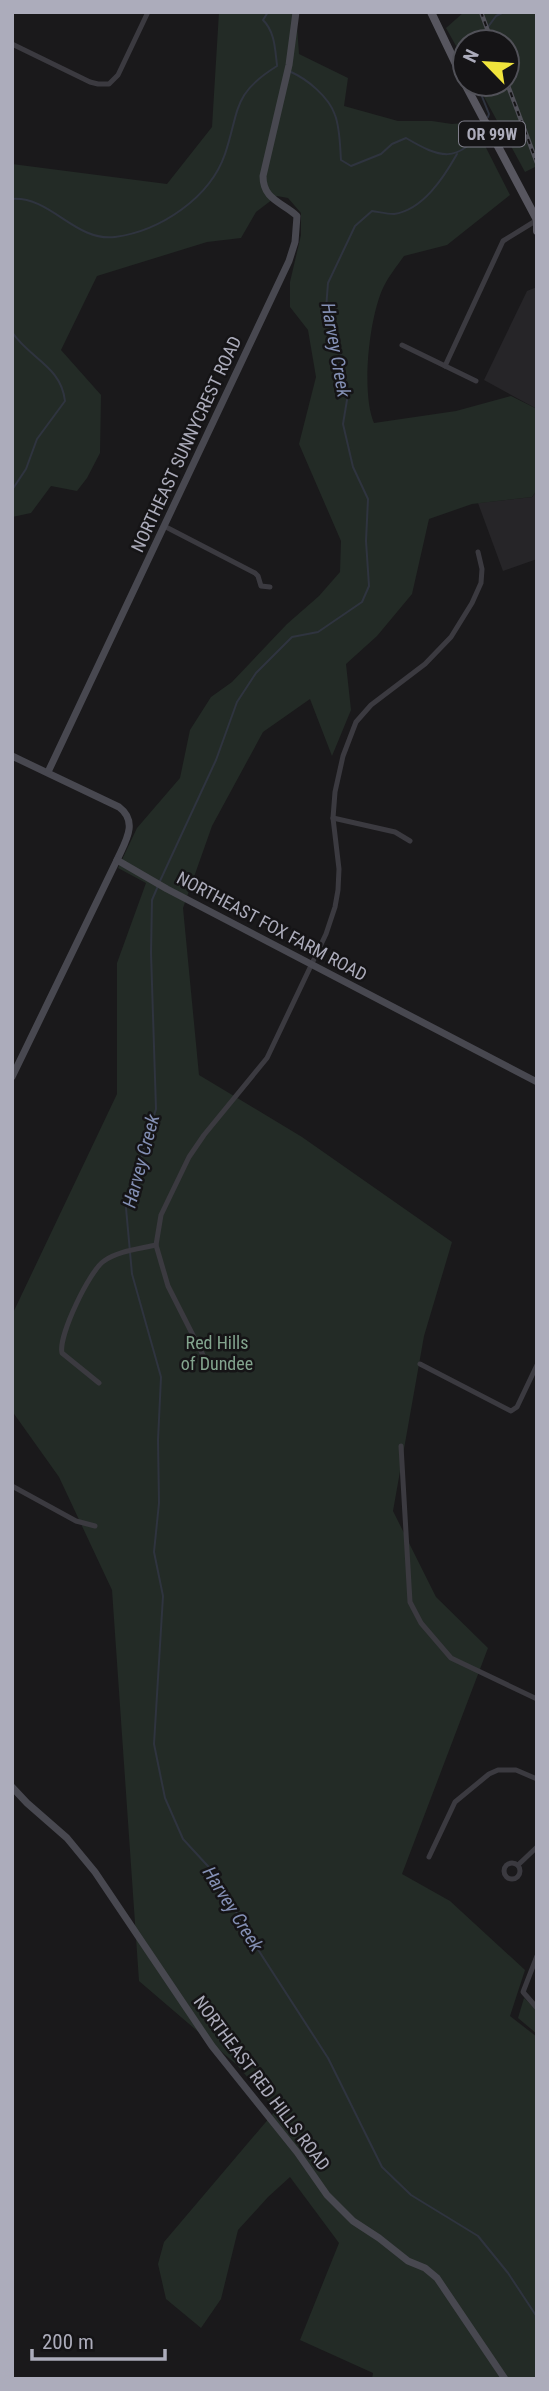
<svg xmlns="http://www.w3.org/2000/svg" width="549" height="2391" viewBox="0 0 549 2391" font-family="'Roboto Condensed',sans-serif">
	<rect width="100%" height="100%" fill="#1a191b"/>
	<g fill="#262528">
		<polygon points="537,287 537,409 484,380 527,291"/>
		<polygon points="537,490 537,559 503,571 478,503 532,497"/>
	</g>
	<g fill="#232b26">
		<path d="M 219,12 L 296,12 L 299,54 L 348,78 L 344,106 L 398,121 L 432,121 L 452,124 L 473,122 L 510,195 L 447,245 L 404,256 C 397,266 388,277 383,288 C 369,318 361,393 374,423 L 456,411 L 511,396 L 537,409 L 537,490 L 532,497 L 472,504 L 429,519 L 412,594 L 377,636 L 346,664 L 351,710 L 332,756 L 310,699 L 263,732 L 212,826 L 183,908 L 199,1075 L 302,1137 L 452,1242 L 424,1336 L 393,1511 L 436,1597 L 488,1648 L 402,1874 L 450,1901 L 525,1970 L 510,2016 L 537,2037 L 537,2379 L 372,2379 L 373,2373 L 300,2340 L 339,2243 L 290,2177 L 268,2197 L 238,2230 L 221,2299 L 201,2328 L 166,2299 L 158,2264 L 164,2242 L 276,2110 L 237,2065 L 139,1981 L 112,1590 L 59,1477 L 12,1411 L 12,1315 L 117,1094 L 117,963 L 146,883 L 118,868 L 137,828 L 180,778 L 190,730 L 211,697 L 232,682 L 287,624 L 319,596 L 340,572 L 341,541 L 299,444 L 316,377 L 308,330 L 290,307 L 290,282 L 301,235 L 301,213 L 288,198 L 277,196 L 256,212 L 241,238 L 207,242 L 97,276 L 61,350 L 101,395 L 100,453 L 87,478 L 77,491 L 51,486 L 31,513 L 12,517 L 12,164 L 167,184 L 212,127 Z"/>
		<polygon points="464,12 537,12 537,166 525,172 477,84 507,84 507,42 465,42 465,62 446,28"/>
		<polygon points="524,1998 537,2010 537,2034 518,2018"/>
	</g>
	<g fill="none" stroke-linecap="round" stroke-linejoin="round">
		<g stroke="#2f343f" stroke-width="2">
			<path d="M 268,12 L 263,20 C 275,32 275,49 277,65"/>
			<polyline points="477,42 496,16 504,12"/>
			<path d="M 291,72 C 307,79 329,97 335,115 C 340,128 340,146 341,160 L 351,166 L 381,154 L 392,144 L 406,138 C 440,158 457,164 484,129"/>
			<polyline points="477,84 489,114 488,117"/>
			<path d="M 12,199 C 51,196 75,242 115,237 C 160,231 210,198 225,154 C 240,109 232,94 277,66"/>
			<path d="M 12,332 C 30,359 61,366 65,401 L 37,439 L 26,469 L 12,490"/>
			<path d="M 160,881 L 216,760 L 237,702 L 256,673 L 292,637 L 318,632 L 362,602 L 369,586 L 366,541 L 368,499 L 353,467 L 343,424 L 348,394 L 340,353 L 326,309 L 328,283 L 355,226 L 372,211 C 379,212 387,214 394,214 C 423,210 444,177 457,154"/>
			<polyline points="158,886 152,900 151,953 156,1109 126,1208 132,1274 161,1377 158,1440 159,1503 154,1552 163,1596 154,1744 165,1798 183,1839 217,1876 248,1934 328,2058 382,2167 411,2195 478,2236 508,2273 537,2317"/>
		</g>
		<g stroke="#3b3a40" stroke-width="5">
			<polyline points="12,44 90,82 98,84 109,84 118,75 148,12"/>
			<polyline points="402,345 476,381"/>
			<polyline points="445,366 503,241 537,220"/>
			<polyline points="164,526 255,573 258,576 261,586 270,587"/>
			<polyline points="333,818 395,832 410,841"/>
			<polyline points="156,1245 168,1286 206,1361"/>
			<polyline points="420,1364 511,1411 517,1407 537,1365"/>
			<path d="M 99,1383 L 62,1353 C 58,1336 90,1270 104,1261 C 118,1251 139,1249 156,1245 L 161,1215 L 189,1157 L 204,1135 L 267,1058 L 326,934 L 335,907 L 338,890 L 339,869 L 333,818 L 335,792 L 343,756 L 356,722 L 371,705 L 425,664 L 451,637 L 472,603 L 481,583 L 482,569 L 478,552"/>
			<polyline points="401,1446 410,1602 421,1623 451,1658 537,1699"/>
			<polyline points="12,1486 76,1521 95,1526"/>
			<polyline points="429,1857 455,1802 489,1774 498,1770 516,1770 537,1779"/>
			<circle cx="512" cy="1871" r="8"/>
			<polyline points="518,1865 537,1847"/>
			<polyline points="537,1956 523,1992 537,2008"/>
		</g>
		<g stroke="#484850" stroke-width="7">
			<path d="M 12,756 L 119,807 C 139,822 125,842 117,860 L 12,1077"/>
			<path d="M 48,772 L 289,261 L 295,242 L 297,216 C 282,202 263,200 263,176 L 289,65 L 296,12"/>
			<polyline points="117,860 167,889 537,1082"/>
			<polyline points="12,1787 27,1803 67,1838 95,1872 212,2046 297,2152 327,2195 353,2221 379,2238 408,2261 425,2268 437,2278 505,2379"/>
		</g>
		<g stroke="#57565f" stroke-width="8">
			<polyline points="431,12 465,83"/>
			<polyline points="465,84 537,220 537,231"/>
		</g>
		<defs>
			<g id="rail">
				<polyline points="481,12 492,42"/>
				<polyline points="507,83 537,163"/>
			</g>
		</defs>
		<use href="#rail" stroke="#515159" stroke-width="4.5"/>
		<use href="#rail" stroke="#151416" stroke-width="2" stroke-dasharray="5" stroke-linecap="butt"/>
	</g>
	<g text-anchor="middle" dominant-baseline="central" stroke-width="5" stroke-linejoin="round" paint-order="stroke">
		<rect fill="#151416" stroke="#7f7e8a" stroke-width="2" x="459" y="121.5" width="66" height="25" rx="5"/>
		<g font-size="16" font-weight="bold" fill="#acacbb">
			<text x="492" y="134">OR 99W</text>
		</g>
		<g font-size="18" fill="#acacbb" stroke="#151416">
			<text transform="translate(186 444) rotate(-65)">NORTHEAST SUNNYCREST ROAD</text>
			<text transform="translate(272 926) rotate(28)">NORTHEAST FOX FARM ROAD</text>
			<text transform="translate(262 2083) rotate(53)">NORTHEAST RED HILLS ROAD</text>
		</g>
		<g font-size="18" fill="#83a58e" stroke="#151416">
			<text x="217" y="1342">Red Hills<tspan x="217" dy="21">of Dundee</tspan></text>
		</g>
		<g font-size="19" font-style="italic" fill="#8490b5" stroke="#151416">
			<text transform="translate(336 350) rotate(80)">Harvey Creek</text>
			<text transform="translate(141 1161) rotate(-75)">Harvey Creek</text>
			<text transform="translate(233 1909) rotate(58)">Harvey Creek</text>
		</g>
	</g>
	<rect width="549" height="2391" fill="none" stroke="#acacbb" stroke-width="28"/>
	<g transform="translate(486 63) rotate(295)"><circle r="33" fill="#151416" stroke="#515158" stroke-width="2"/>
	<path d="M0-5L12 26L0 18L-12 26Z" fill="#f0e43c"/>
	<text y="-10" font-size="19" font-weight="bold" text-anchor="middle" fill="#acacbb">N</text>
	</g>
	<path d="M32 2349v10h133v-10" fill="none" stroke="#acacbb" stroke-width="3.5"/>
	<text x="42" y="2349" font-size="21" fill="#acacbb" stroke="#151416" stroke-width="5" paint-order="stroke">200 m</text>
</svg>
